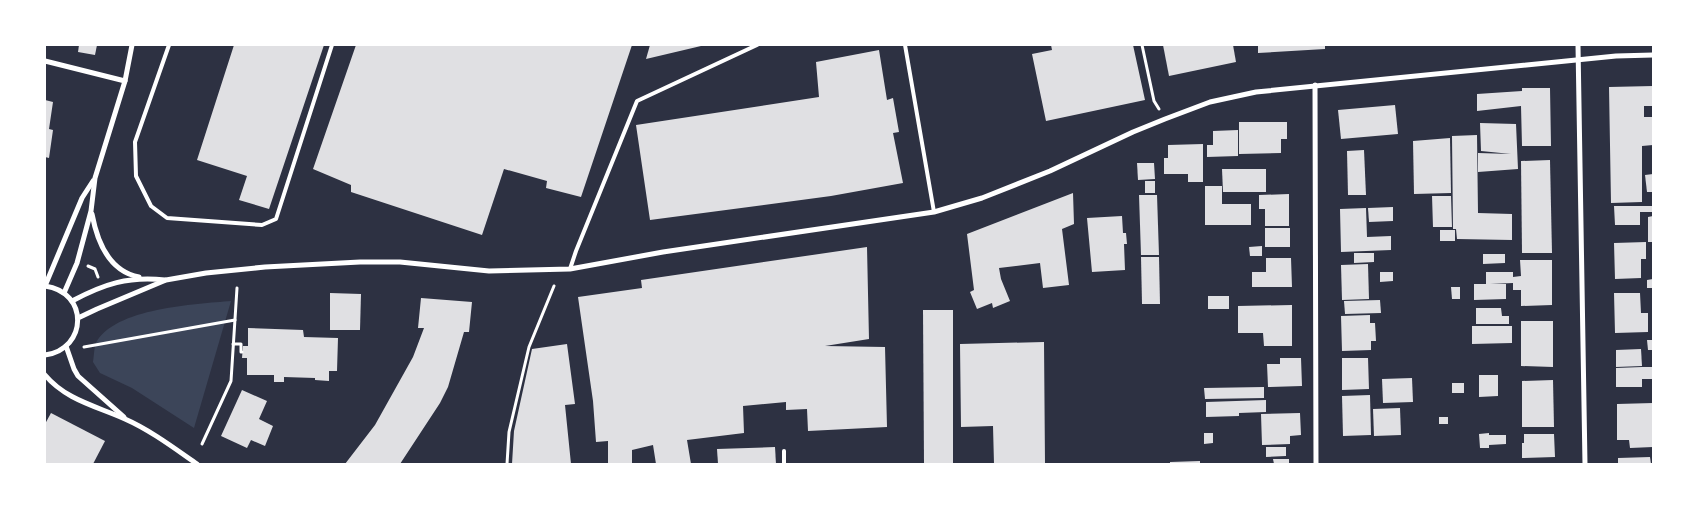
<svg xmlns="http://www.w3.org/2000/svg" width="1698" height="509" viewBox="0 0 1698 509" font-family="Arial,sans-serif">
	<rect width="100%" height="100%" fill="#2d3142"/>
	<path fill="#3c4559" d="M 231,301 L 194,428 L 132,388 L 100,373 L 93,362 C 94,356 94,348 96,343 C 114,308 196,304 231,301 Z"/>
	<g fill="#e0e0e3">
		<polygon points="79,45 97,45 95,55 78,52"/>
		<polygon points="234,45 324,45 269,209 239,200 247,176 197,160"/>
		<polygon points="356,45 632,45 581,197 546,188 547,181 504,169 482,235 351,192 351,185 313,169"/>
		<polygon points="650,45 701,45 701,46 646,59"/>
		<polygon points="1051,45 1133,45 1145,100 1046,121 1032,54 1052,50"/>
		<polygon points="1163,45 1233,45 1236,62 1169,76"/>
		<polygon points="1258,45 1325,45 1325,49 1258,53"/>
		<polygon points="879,50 887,100 893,98 899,132 893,133 903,183 831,196 650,220 636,125 819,97 816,62"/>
		<polygon points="1653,86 1653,106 1644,106 1644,117 1653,117 1653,145 1642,146 1642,202 1611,203 1609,87"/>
		<polygon points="1522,88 1550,88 1551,146 1522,146 1521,106 1477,111 1477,94 1522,91"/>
		<polygon points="45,100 53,102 49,129 53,130 49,158 45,157"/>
		<polygon points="1395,105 1398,134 1341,139 1338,110"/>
		<polygon points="1239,122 1287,122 1287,139 1281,139 1281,153 1239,154"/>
		<polygon points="1480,123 1516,124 1518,169 1478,172 1478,153 1511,154 1481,151"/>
		<polygon points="1238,130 1238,156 1207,157 1207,145 1213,145 1213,131"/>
		<polygon points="1477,135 1478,213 1512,214 1512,240 1457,239 1456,229 1453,229 1452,136"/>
		<polygon points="1450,138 1451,193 1414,194 1413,141"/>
		<polygon points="1203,144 1203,182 1188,182 1188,174 1164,174 1164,158 1168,158 1168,145"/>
		<polygon points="1364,150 1366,195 1348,195 1347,151"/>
		<polygon points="1550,160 1552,253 1522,253 1521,161"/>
		<polygon points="1137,163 1154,163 1155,179 1138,180"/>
		<polygon points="1222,169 1266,169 1266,192 1223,192"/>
		<polygon points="1653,174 1653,192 1647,192 1645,175"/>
		<rect x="1145" y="181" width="10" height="12"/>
		<polygon points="1205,186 1222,186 1222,204 1251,204 1251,225 1205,225"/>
		<polygon points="1073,193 1074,224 1062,229 1069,285 1043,288 1040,263 999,268 1001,279 1010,301 993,308 992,303 977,309 970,292 974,290 967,234"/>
		<polygon points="1289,194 1289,226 1265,226 1265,209 1259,209 1259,195"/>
		<polygon points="1139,195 1157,195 1159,255 1141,255"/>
		<polygon points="1432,196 1451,196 1452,227 1433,227"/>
		<polygon points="1614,206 1653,206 1653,212 1640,212 1640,225 1615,225"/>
		<polygon points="1393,207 1393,221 1369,222 1368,208"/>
		<polygon points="1366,208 1367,237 1391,236 1391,250 1341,252 1340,209"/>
		<polygon points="1122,216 1123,233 1126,233 1127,244 1124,244 1125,270 1092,272 1087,218"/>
		<polygon points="1653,216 1653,242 1648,242 1648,217"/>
		<rect x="1265" y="228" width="25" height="19"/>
		<rect x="1440" y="230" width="15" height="11"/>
		<polygon points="1646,242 1646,259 1641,259 1641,278 1615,279 1614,243"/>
		<polygon points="1262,246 1262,256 1250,256 1249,247"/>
		<polygon points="867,247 869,339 825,346 885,347 887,427 808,431 807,409 786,410 786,402 743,406 744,433 687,440 691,464 656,464 653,445 632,450 632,464 608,464 608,441 596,442 593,401 578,297 642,288 641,280"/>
		<polygon points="1354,253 1374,253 1374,262 1354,263"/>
		<polygon points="1483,254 1505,254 1505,263 1483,264"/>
		<polygon points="1141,257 1159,257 1160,304 1142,304"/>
		<polygon points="1266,258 1291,258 1292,287 1252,287 1252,272 1266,272"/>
		<polygon points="1520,260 1552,260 1552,305 1521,306 1521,290 1513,290 1513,283 1490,284 1506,284 1506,299 1474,300 1474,284 1486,284 1486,272 1513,272 1513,277 1521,276"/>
		<polygon points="1368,264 1369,299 1342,300 1341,265"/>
		<polygon points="1380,272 1393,272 1393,281 1380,282"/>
		<polygon points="1653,279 1653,288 1647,288 1647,280"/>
		<polygon points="1451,287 1460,287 1460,299 1452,299"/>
		<polygon points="330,293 361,294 360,330 330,330"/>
		<polygon points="1614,293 1640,293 1641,313 1648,313 1648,332 1615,333"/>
		<rect x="1208" y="296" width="21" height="13"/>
		<polygon points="421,298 472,302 469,332 464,332 448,387 440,403 400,464 345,464 375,425 413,357 424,328 418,328"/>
		<polygon points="1380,300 1381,313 1345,314 1344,301"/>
		<polygon points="1292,305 1292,346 1264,346 1263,333 1238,333 1238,306"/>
		<polygon points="1476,308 1501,308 1502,316 1509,316 1509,324 1476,324"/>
		<polygon points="923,310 953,310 953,464 924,464"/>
		<polygon points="1370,315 1370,323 1375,323 1376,341 1371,341 1371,350 1342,351 1341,316"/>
		<polygon points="1521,321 1553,321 1553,367 1521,366"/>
		<polygon points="1472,326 1512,326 1512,343 1472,344"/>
		<polygon points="248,328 303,330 304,337 338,338 337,371 329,371 329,381 315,380 315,378 284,377 284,382 274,382 274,375 247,375 247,358 242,358 243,346 248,346"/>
		<polygon points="1647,340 1653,340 1653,350 1648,350"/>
		<polygon points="1044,342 1045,464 994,464 993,426 961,427 960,344"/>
		<polygon points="567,344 575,404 565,405 571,464 512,464 514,431 532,349"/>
		<polygon points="1641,349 1642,366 1616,367 1616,350"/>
		<polygon points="1280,358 1301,358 1302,386 1268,387 1267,364 1280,364"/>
		<polygon points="1342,358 1368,358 1369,389 1342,390"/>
		<polygon points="1642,367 1653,367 1653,379 1642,379 1642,387 1616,387 1616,368"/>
		<polygon points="1479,375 1498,375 1498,396 1479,397"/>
		<polygon points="1412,378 1413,402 1383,403 1382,379"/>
		<polygon points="1553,380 1554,427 1522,427 1522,381"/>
		<rect x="1452" y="383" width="12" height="10"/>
		<polygon points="1264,387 1264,398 1205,399 1204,388"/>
		<polygon points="242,390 267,401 259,419 273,426 265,446 251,440 247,448 221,436"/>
		<polygon points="1370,395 1371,435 1343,436 1342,396"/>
		<polygon points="1266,400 1266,412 1239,413 1239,416 1206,417 1206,402"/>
		<polygon points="1653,403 1653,447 1630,448 1629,440 1617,440 1617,404"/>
		<polygon points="1400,408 1401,435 1374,436 1373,409"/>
		<polygon points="51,413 105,441 93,464 45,464 45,424"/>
		<polygon points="1300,413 1301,435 1290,436 1290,444 1262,445 1261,414"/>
		<rect x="1439" y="417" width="9" height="7"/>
		<polygon points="1204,433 1213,433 1213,443 1204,444"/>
		<polygon points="1489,433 1489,435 1506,435 1506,444 1489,445 1489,448 1480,448 1479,434"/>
		<polygon points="1524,434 1554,434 1555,457 1522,458 1522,443 1524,443"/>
		<polygon points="775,447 776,464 718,464 717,449"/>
		<polygon points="1266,447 1286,447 1286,456 1266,457"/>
		<polygon points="1650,457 1651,464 1618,464 1618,458"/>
		<polygon points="1273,459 1289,459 1289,464 1274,464"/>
		<polygon points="1200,461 1200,464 1170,464 1170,462"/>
	</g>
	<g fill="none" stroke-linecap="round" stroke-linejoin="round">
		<g stroke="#fff" stroke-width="3">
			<polyline points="1142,45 1154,101 1159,109"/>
			<polyline points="88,266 95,269 98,277"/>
			<polyline points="233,344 241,344 241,352 242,352"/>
			<polyline points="84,347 235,320"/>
			<polyline points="202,444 231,381 237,288"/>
			<polyline points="507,464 509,432 529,347 554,286"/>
		</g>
		<g stroke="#fff" stroke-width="4">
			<polyline points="169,45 135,142 136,176 151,206 167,218 262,225 276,219 332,45"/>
			<polyline points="905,45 934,212"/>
			<polyline points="570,269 576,251 637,101 757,45"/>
			<polyline points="784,451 784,464"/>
		</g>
		<g stroke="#fff" stroke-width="5">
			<polyline points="1578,45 1585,464"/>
			<polyline points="45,61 125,81"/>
			<polyline points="1315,85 1316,464"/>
			<path d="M 92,214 C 97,241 108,271 139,277"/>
			<polyline points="45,286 82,198 93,181"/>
			<path d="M 45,286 C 89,292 88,349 45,355"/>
			<polyline points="64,293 77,263 91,211 95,178 125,81 132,45"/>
			<path d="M 72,301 C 104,284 128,276 165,280"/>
			<polyline points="78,318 97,309 166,280 206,273 265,267 360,262 400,262 489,271 570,269 663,252 934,212 982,198 1050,171 1133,132 1165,119 1210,102 1256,92 1616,56 1653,55"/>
			<polyline points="66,346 74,369 78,376 124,417"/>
			<path d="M 45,375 C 66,400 96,406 125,419 C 150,430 174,448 197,464"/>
		</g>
	</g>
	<rect width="1698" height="509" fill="none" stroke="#ffffff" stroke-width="92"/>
</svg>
